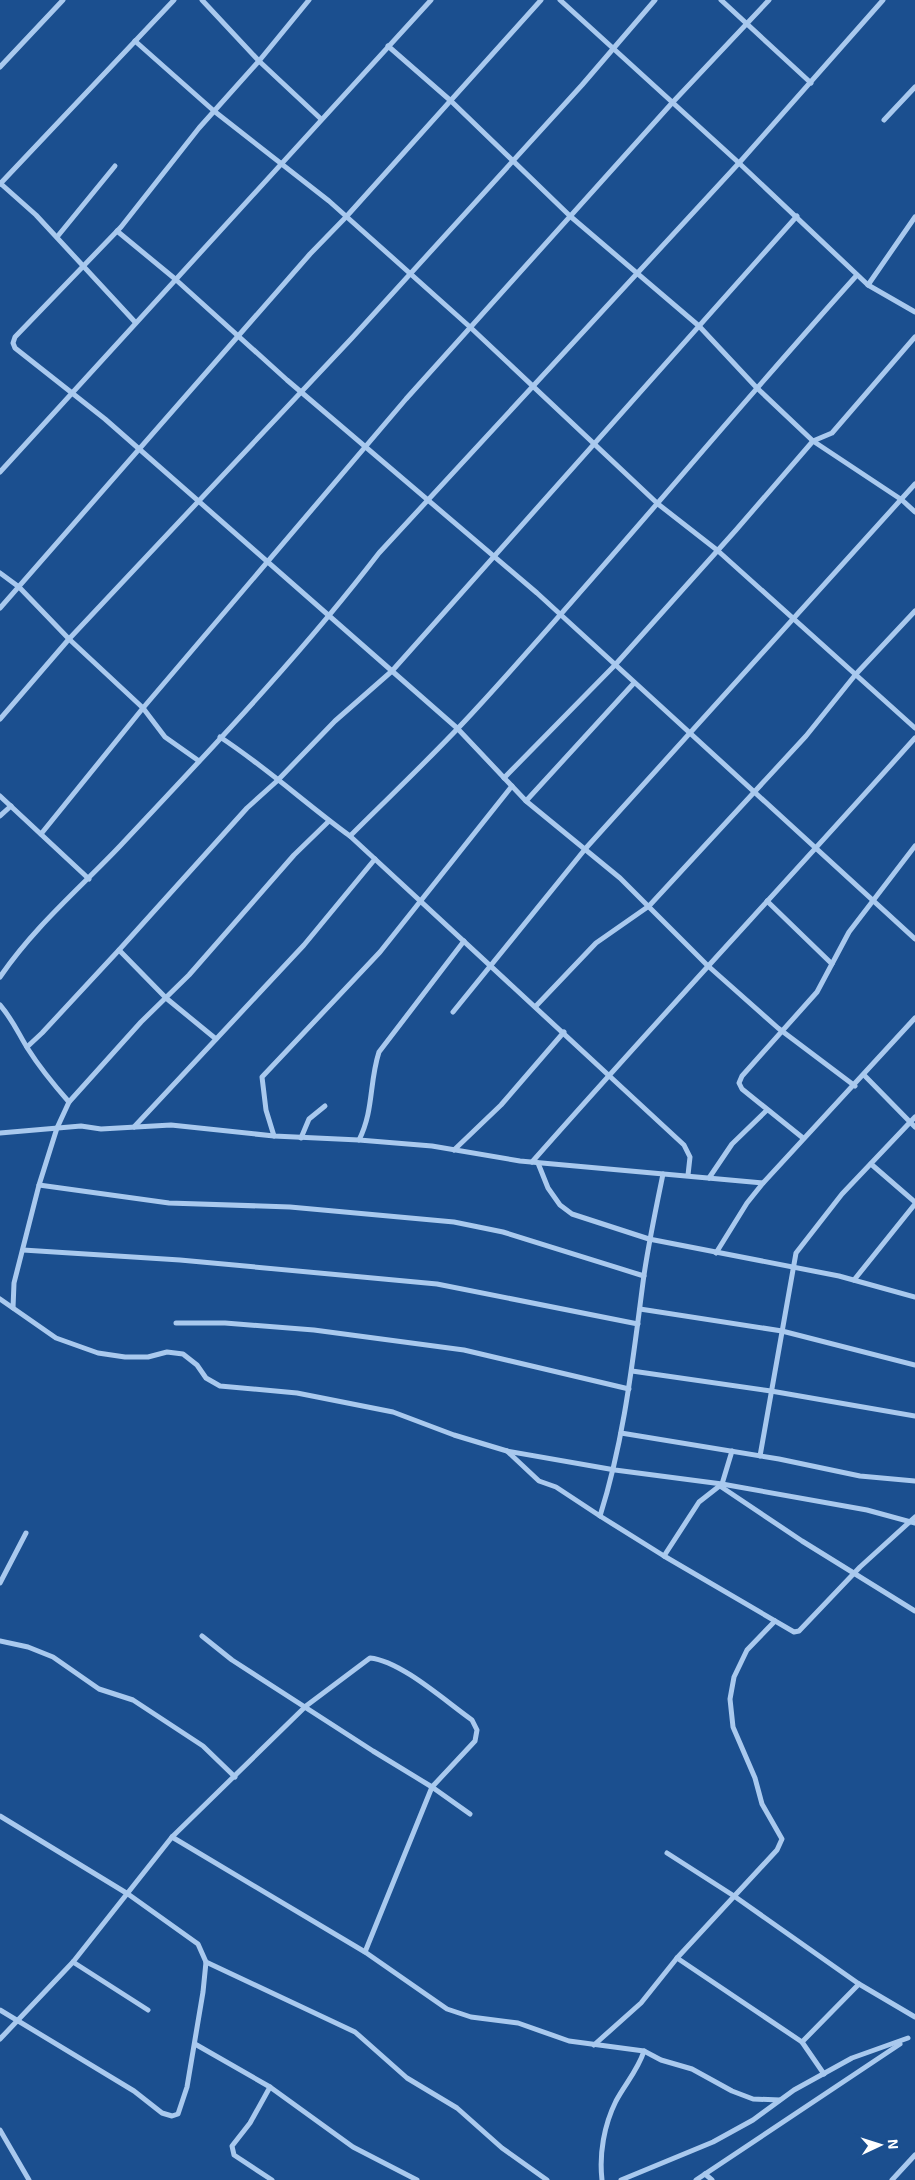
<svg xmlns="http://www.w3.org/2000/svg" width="915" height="2180" viewBox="0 0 915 2180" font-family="'Exo 2',sans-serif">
	<rect width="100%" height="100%" fill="#1b4f8f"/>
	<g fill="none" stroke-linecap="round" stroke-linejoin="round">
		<g stroke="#a9c9ee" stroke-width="5">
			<polyline points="202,0 259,61 321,119"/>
			<polyline points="309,0 259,61 199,128 121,227 15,337 13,343 15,348 105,419 392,671 457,728 526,801 620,878 707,965 778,1028 855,1086"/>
			<polyline points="560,0 739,163 868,285 915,312"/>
			<polyline points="721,0 811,83"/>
			<polyline points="135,41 214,111 329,201 470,327 658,504 717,550 915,728"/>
			<polyline points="388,46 451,101 570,216 699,326 756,387 813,441 902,500 915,512"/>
			<polyline points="0,67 63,0"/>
			<polyline points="884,120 915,87"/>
			<polyline points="0,183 36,215 135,322"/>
			<polyline points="0,184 174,0"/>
			<polyline points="117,231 174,278 287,380 537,593 915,939"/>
			<polyline points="57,237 115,166"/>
			<polyline points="868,285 915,217"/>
			<polyline points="0,472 431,0"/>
			<polyline points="0,573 19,587 69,639 143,708 165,737 199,761"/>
			<polyline points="0,608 310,254 346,217 541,0"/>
			<polyline points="0,719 69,639 351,339 582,85 655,0"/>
			<path d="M 220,737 C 266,767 306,804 350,836 L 684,1145 L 690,1157 L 688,1175"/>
			<polyline points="504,778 615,665 736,530 813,441 832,433 915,337"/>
			<polyline points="0,796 89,879"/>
			<polyline points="526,801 634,683"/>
			<polyline points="0,816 11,806"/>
			<polyline points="41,834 143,708 406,399 672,103 769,0"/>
			<path d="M 350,836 C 392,794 436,753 476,709 C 606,567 728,418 857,275"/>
			<polyline points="767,901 832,964"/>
			<polyline points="119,950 166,998 216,1039"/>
			<path d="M 0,977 C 34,927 79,889 120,846 C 209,751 300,656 379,553 L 739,163 L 883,0"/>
			<path d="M 0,1005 C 13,1020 18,1033 28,1049 C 40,1068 54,1085 69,1102 L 57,1128 L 39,1185 L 14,1283 L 13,1308"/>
			<polyline points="536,1006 596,943 649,906 806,736 856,674 915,611"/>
			<polyline points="453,1012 586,848 915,484"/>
			<polyline points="27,1047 42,1033 119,950 247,808 277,781 335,721 392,671 797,216"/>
			<polyline points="864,1075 915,1127"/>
			<polyline points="69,1102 141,1022 189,975 294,855 329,821"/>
			<polyline points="134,1127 304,945 375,859"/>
			<polyline points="0,1133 81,1126 101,1129 171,1125 274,1136 359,1140 432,1146 520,1161 763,1183"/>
			<polyline points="274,1136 266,1110 262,1077 380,952 512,786"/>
			<polyline points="301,1138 309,1119 325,1106"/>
			<polyline points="803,1138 742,1089 739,1083 742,1076 817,992 849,932 915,846"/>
			<path d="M 359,1140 C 374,1110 369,1083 379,1052 L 464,941"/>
			<polyline points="454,1150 501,1105 564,1032"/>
			<path d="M 532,1162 C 658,1019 788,880 915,738"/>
			<polyline points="538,1163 548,1188 560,1205 572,1214 649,1239 839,1276 915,1297"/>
			<polyline points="871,1164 915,1202"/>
			<polyline points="709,1178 732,1144 767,1110"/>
			<polyline points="39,1185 169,1203 290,1207 454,1222 503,1232 644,1276"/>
			<polyline points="23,1250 180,1260 437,1284 638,1324"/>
			<polyline points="716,1253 747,1203 763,1183 915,1018"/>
			<polyline points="854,1280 915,1204"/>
			<polyline points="0,1299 56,1338 98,1353 125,1357 148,1357 167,1352 183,1354 197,1365 206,1378 220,1386 297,1393 393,1412 454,1435 507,1451 615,1470 722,1484 867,1510 915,1523"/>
			<polyline points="640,1309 782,1331 915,1365"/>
			<polyline points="176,1323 225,1323 314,1330 464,1350 629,1389"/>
			<polyline points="632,1371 771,1391 915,1416"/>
			<polyline points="621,1433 779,1459 860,1476 915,1481"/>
			<path d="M 507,1451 L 539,1481 L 556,1487 L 600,1516 C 625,1437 633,1357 644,1275 C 649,1241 656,1208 663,1174"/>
			<polyline points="760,1456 796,1253 842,1194 915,1117"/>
			<polyline points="720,1486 802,1541 915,1611"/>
			<polyline points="600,1516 664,1556 794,1632 799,1631 860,1567 915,1517"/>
			<polyline points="664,1556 699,1502 722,1484 732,1451"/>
			<polyline points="0,1583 26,1533"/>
			<polyline points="202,1636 232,1660 373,1751 432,1787 470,1814"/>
			<polyline points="0,1641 28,1647 53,1657 99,1689 133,1700 203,1746 235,1777"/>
			<polyline points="0,1816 128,1894 198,1944 206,1962 203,1992 187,2087 178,2114 172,2116 162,2113 134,2091 0,2010"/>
			<polyline points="172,1837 365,1952 447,2009 471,2017 518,2023 569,2041 644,2051 661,2060 692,2069 732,2091 753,2099 780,2100"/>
			<polyline points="667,1853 734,1896 859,1984 915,2017"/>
			<polyline points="677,1958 802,2042 824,2074"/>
			<polyline points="73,1962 148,2010"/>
			<polyline points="206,1962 355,2032 407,2078 457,2108 502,2148 547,2180"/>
			<path d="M 0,2039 L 73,1962 L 172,1837 L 306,1706 L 370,1658 C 401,1661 445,1701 472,1720 L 477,1730 L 475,1741 L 432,1787 L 365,1952"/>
			<polyline points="802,2042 859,1984"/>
			<polyline points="195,2044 270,2087 353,2147 417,2180"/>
			<polyline points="594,2045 641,2003 677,1958 777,1850 782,1839 762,1804 755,1778 733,1727 730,1699 734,1677 747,1650 775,1621"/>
			<polyline points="270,2087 250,2123 232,2146 234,2155 272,2180"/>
			<polyline points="0,2130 29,2180"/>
			<polyline points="705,2174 712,2180"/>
			<path d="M 602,2180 C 599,2154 604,2125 616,2101 C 625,2084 638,2070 644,2051"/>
			<polyline points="621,2180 713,2142 753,2120 794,2090 852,2058 908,2038"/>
			<polyline points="696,2180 900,2044"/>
			<polyline points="892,2180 915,2155"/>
		</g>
	</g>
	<g transform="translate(880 2145) rotate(86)" stroke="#1b4f8f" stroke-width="4" paint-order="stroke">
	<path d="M0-4L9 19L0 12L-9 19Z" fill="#ffffff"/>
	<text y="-8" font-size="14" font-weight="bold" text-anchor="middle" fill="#ffffff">N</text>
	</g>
</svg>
